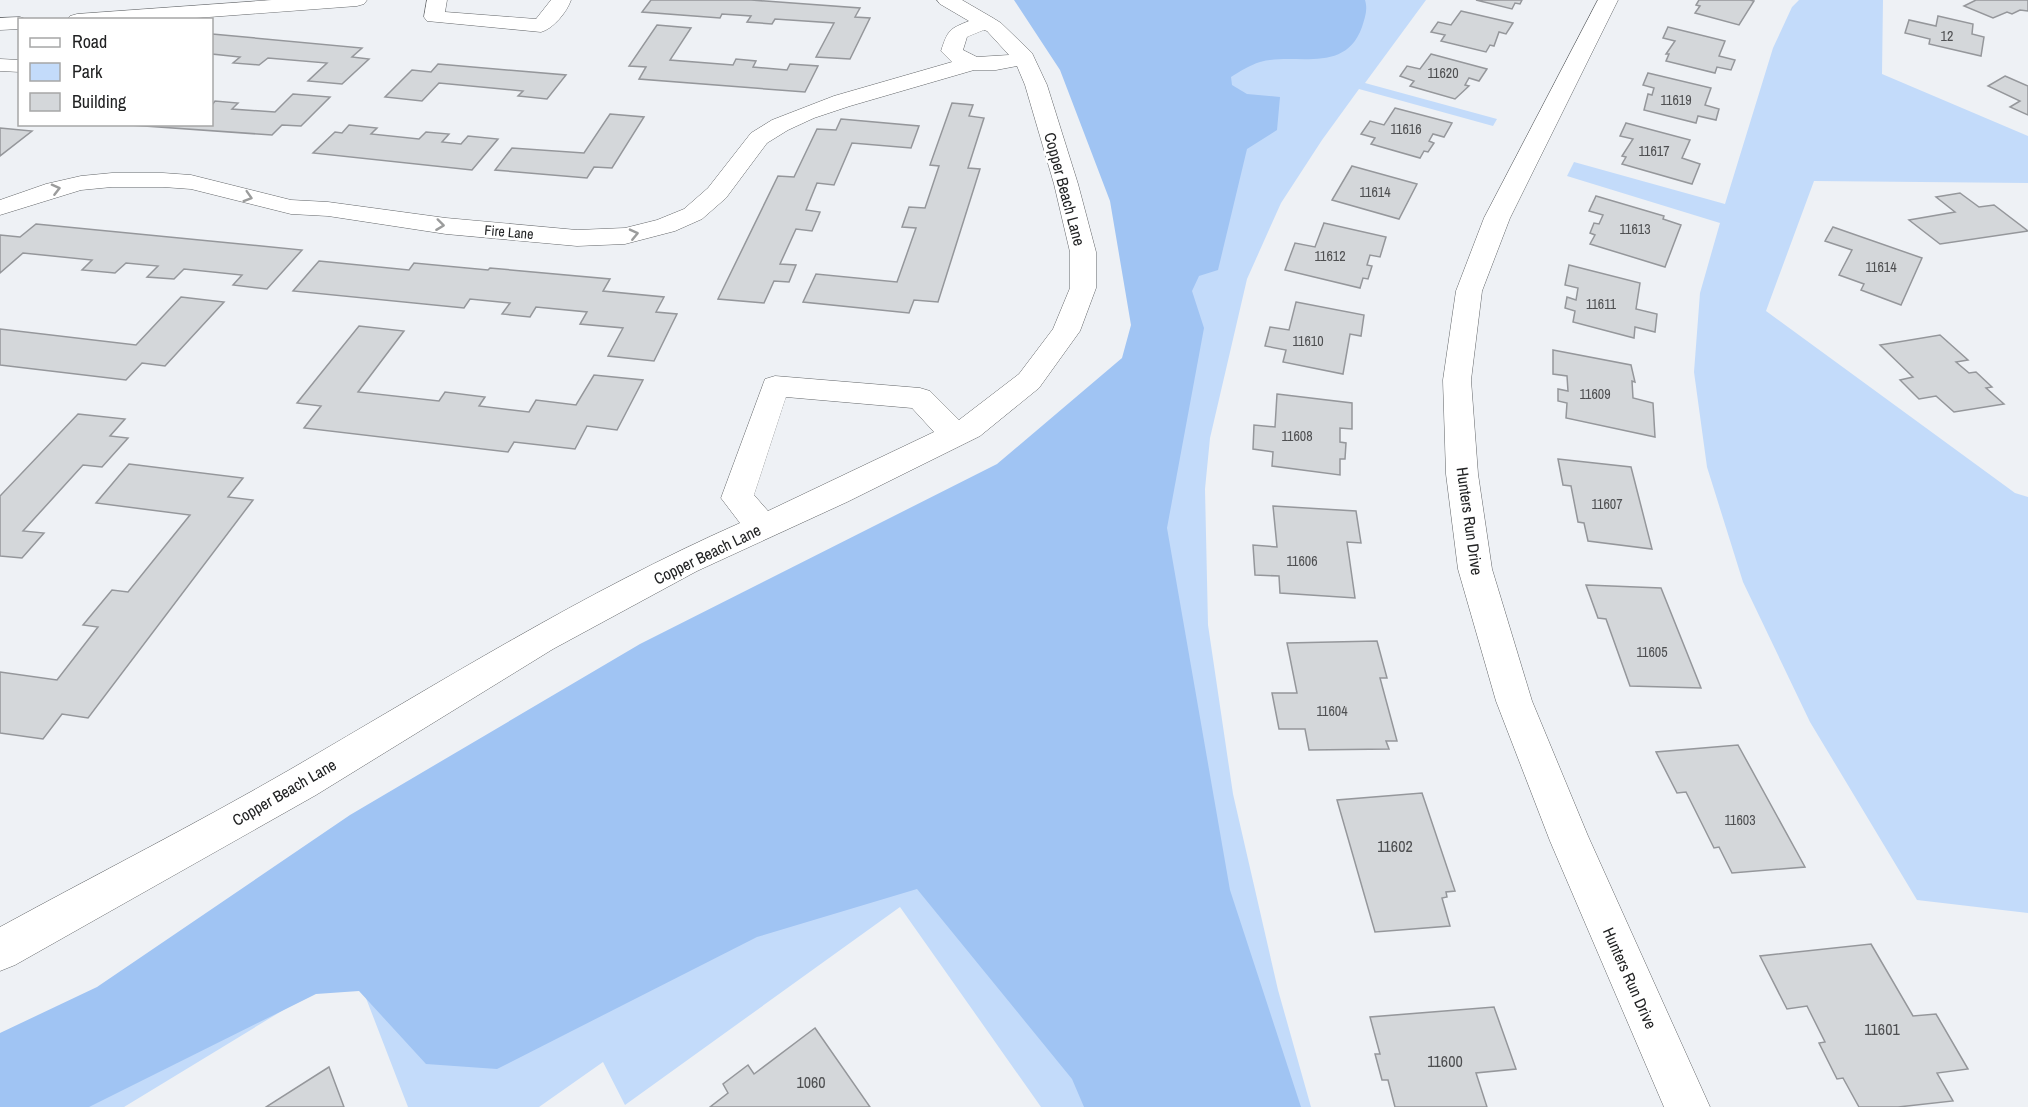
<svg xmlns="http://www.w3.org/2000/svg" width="2028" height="1107" viewBox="0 0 2028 1107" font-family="'Archivo Narrow',sans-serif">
	<rect width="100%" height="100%" fill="#eef1f5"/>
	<g fill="#c3dbfa">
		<polygon points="1054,0 1426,0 1365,83 1497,119 1493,126 1359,89 1322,140 1281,203 1247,279 1210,438 1205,489 1208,625 1233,794 1278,990 1311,1107 1041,1107 900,907 625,1105 603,1062 539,1107 408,1107 354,967 124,1107 0,1107 0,1051 1188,376"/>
		<polygon points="1799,0 1883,0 1882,74 2028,136 2028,183 1814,181 1766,311 2015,493 2028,497 2028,913 1917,900 1810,722 1743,582 1707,467 1694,372 1700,293 1720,223 1567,176 1574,162 1725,204 1773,48 1792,7"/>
	</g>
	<path fill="#a0c4f3" d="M 1014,0 L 1365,0 C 1368,10 1365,17 1362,27 C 1345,75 1295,52 1260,62 C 1250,65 1239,72 1231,77 L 1232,85 L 1247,94 L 1280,97 L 1277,130 L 1247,149 L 1218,270 L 1199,276 L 1192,291 L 1204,328 L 1167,528 L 1230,890 L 1301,1107 L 1084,1107 L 1072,1079 L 917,889 L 757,937 L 497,1069 L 426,1064 L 359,991 L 316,994 L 89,1107 L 0,1107 L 0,1033 L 97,987 L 350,815 L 640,644 L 997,464 L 1122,358 L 1131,325 L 1110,201 L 1060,70 Z"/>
	<g fill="#d4d7da" stroke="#95979b" stroke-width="1.5">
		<polygon points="651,0 751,0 860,8 855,17 870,18 850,59 816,57 834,23 775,19 772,24 747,22 751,16 722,14 720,18 642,12"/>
		<polygon points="1476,0 1522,0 1520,4 1515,3 1512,9"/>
		<polygon points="1699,0 1750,0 1754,1 1739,25 1695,13 1700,6 1696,5"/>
		<polygon points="1976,0 2028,0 2028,11 2020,10 2012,14 2007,12 1993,18 1964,6"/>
		<polygon points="1461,11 1513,23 1506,34 1499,32 1494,46 1490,45 1486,52 1441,41 1445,35 1431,32 1438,22 1451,25"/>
		<polygon points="1938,16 1973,24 1972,34 1984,37 1981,56 1929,44 1930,39 1905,33 1909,20 1936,26"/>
		<polygon points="657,25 691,28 670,60 733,65 736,59 756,61 753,67 787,70 790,64 818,66 805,92 639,79 646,67 629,66"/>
		<polygon points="1668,27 1725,41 1719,56 1735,60 1731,70 1717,67 1715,73 1666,61 1669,54 1666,54 1675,41 1663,38"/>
		<polygon points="212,34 362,48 352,57 369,59 342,84 308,81 327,63 268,58 259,65 233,63 240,57 212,54"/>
		<polygon points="1431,54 1487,69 1479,81 1469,78 1465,85 1469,86 1455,99 1410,86 1414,81 1400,76 1407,66 1420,69"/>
		<polygon points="438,64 566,75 547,99 518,96 523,91 439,83 422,101 385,97 412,70 431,72"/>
		<polygon points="1648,73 1711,88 1705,105 1719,109 1716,120 1698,116 1696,123 1644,110 1648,94 1652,95 1654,88 1643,85"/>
		<polygon points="2005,76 2028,86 2028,115 2010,107 2020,101 1988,86"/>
		<polygon points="293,94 330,97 301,126 282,125 272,135 130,125 212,124 212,105 215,101 238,103 232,109 275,112"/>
		<polygon points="952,103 973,105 969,116 984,118 968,168 980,169 938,302 914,300 909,313 803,302 816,274 897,282 916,228 902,227 909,207 925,208 939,166 930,165"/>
		<polygon points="1395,108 1452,123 1444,137 1433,134 1429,141 1434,143 1428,152 1424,151 1420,158 1371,144 1375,138 1361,134 1370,121 1384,125"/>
		<polygon points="610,114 644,117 612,168 594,167 587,178 495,170 512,148 584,153"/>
		<polygon points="841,119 919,126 911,148 852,143 834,185 817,183 806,210 820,212 812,231 796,229 780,264 796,265 789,282 774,281 764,303 718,299 778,176 794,177 817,129 836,130"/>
		<polygon points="1626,123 1690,140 1682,158 1700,164 1692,184 1622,164 1626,157 1622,156 1633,139 1620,136"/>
		<polygon points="349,125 377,128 371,134 419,139 426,132 449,134 442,142 461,144 468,136 498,139 472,170 313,153 335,132 342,133"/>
		<polygon points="0,128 32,131 0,156"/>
		<polygon points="1352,166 1417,184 1399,219 1332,200"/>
		<polygon points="1960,193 1979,207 1994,205 2028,231 1940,244 1909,220 1955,212 1936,197"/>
		<polygon points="1596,196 1664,216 1663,219 1681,225 1665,267 1590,244 1595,235 1590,233 1594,223 1599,224 1603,215 1589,211"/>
		<polygon points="1324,223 1386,237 1380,257 1370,255 1367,265 1372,266 1368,279 1363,278 1360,288 1285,270 1295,243 1315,247"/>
		<polygon points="36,224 302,250 267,289 233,285 242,275 184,269 174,279 147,277 158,266 126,263 115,273 82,270 92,260 23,253 0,273 0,235 20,237"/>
		<polygon points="1833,227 1922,258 1901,305 1861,290 1864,284 1839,275 1852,250 1825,241"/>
		<polygon points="319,261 409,270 414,263 488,270 490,268 610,279 603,291 664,297 656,312 677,314 654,361 608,356 623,328 580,324 587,312 536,307 530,317 502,314 510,303 470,299 464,308 293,291"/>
		<polygon points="1569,265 1640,283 1636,309 1657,314 1655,332 1635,327 1634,338 1573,322 1575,311 1565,308 1567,297 1576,300 1578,288 1565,285"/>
		<polygon points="181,297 224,302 165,366 142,363 126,380 0,365 0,329 136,345"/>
		<polygon points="1296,302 1364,315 1361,336 1350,334 1343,374 1283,362 1286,350 1265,346 1270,327 1289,330"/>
		<polygon points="359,326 404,331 358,392 439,401 445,392 485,397 479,406 529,412 536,400 576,405 594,375 643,380 617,430 587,426 575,449 514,442 508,452 304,428 321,406 297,403"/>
		<polygon points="1940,335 1968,360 1956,362 1969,373 1976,372 1992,387 1986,388 2004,404 1954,412 1936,396 1919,399 1900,380 1913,377 1880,345"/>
		<polygon points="1553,350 1631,365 1635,382 1632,381 1633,398 1653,403 1655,437 1566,418 1567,403 1558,401 1558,389 1568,391 1567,376 1553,374"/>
		<polygon points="1277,394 1352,403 1352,429 1340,428 1340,442 1346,443 1345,459 1340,459 1340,475 1272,466 1273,452 1253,449 1254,425 1275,427"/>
		<polygon points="78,414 125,419 110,436 128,438 102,467 83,465 23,531 44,533 22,558 0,556 0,496"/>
		<polygon points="1558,459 1631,467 1652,549 1588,541 1584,523 1578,522 1571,486 1563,485"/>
		<polygon points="129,464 243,478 228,497 253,500 88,718 62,714 43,739 0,733 0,672 57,680 98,627 83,625 112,590 128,592 190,515 96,503"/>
		<polygon points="1273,506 1356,511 1361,543 1347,542 1355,598 1280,593 1279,576 1255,575 1253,545 1277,547"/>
		<polygon points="1586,585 1661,588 1701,688 1630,686 1606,619 1598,618"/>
		<polygon points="1377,641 1387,678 1380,678 1397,741 1386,741 1389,749 1309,750 1305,729 1279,729 1272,693 1297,693 1287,643"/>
		<polygon points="1738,745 1805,867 1732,873 1719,847 1714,848 1686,792 1677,793 1656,752"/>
		<polygon points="1422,793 1455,891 1446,892 1447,897 1442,898 1450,926 1375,932 1337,800"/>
		<polygon points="1871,944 1913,1016 1936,1014 1968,1069 1937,1073 1953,1101 1898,1107 1859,1107 1843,1078 1837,1079 1819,1043 1825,1042 1807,1006 1787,1009 1760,956"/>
		<polygon points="1494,1007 1516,1069 1476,1073 1487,1107 1395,1107 1388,1080 1382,1080 1375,1054 1380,1054 1370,1017"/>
		<polygon points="815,1028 870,1107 710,1107 728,1093 723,1084 748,1065 754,1074"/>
		<polygon points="329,1067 344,1107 266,1107"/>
	</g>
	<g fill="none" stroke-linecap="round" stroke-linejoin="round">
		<defs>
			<g id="minor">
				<polygon points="272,0 367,0 364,4 357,6 169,20 67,20 70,16 77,14"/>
				<path d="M 427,0 L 447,0 L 445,12 L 536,19 L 551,0 L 571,0 C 567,12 553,29 541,32 L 427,21 L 424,17 Z"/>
				<path d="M 937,0 L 962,0 L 993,18 L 1001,23 L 1032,53 L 1047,85 L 1078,184 L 1096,252 L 1096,288 L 1080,331 L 1039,388 L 980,436 L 847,502 L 697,571 L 553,649 L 316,795 L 15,965 L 0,971 L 0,927 C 97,874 196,824 291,769 C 439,683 584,592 740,523 L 721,498 L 765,379 L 775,376 L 920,388 L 930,391 L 959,420 L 1019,374 L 1053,329 L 1070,288 L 1070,252 L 1054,184 L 1025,85 L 1017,66 L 996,70 L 974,70 L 850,106 L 814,118 L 788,130 L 767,143 L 726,198 L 702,219 L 675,231 L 625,244 L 577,246 L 446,234 L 328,216 L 291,214 L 191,189 L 163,187 L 112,187 L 81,190 L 0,215 L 0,200 L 46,184 L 81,176 L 112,173 L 163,173 L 191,175 L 291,200 L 328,202 L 446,218 L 577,230 L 625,228 L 657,220 L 684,209 L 708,188 L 751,133 L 772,120 L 834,96 L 952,62 L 941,51 C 948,30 949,29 969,21 L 940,4 ZM 984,30 L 987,31 L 1009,55 L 977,57 L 963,50 L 967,37 ZM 786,397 L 912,408 L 934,432 L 768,511 L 754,495 Z"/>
				<polygon points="1598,0 1618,0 1510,218 1482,291 1471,380 1478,474 1492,569 1532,701 1588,836 1710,1107 1664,1107 1550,841 1496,701 1458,569 1446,474 1443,380 1456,291 1484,218"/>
				<polygon points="20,17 28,20 20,20 20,29 0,30 0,18"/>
				<polygon points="0,59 20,60 20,72 0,71"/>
			</g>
		</defs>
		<use href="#minor" stroke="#636669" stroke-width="1"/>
		<use href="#minor" fill="#fff" fill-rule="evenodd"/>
	</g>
	<defs><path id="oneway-chevron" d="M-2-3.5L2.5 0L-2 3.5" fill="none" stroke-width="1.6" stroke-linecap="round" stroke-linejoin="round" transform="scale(1.5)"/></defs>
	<g stroke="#9b9c9c">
		<use href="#oneway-chevron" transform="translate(56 189) rotate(-14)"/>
		<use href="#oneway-chevron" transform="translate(248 197) rotate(17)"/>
		<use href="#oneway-chevron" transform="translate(440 225) rotate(7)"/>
		<use href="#oneway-chevron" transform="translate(634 234) rotate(-13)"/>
	</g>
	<g text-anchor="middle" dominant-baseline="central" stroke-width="5" stroke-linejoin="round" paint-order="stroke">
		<g font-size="14" fill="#4e4f51">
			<text x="1947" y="36">12</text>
			<text x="1443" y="73">11620</text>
			<text x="1676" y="100">11619</text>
			<text x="1406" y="129">11616</text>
			<text x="1654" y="151">11617</text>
			<text x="1375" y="192">11614</text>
			<text x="1635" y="229">11613</text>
			<text x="1330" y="256">11612</text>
			<text x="1881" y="267">11614</text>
			<text x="1601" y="304">11611</text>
			<text x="1308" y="341">11610</text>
			<text x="1595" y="394">11609</text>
			<text x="1297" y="436">11608</text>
			<text x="1607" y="504">11607</text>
			<text x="1302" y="561">11606</text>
			<text x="1652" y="652">11605</text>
			<text x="1332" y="711">11604</text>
			<text x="1740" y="820">11603</text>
		</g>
		<g font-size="14" fill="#212223" stroke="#fff">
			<text transform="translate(509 232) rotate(5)">Fire Lane</text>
		</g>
		<g font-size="16" fill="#212223" stroke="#fff">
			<text transform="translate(1065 189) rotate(75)">Copper Beach Lane</text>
			<text transform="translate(1470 521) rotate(82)">Hunters Run Drive</text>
			<text transform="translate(707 554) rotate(-26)">Copper Beach Lane</text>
			<text transform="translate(284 792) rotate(-30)">Copper Beach Lane</text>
			<text transform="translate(1630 978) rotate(66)">Hunters Run Drive</text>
		</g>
		<g font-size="16" fill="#4e4f51">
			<text x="1395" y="846">11602</text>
			<text x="1882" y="1029">11601</text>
			<text x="1445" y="1061">11600</text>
			<text x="811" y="1082">1060</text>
		</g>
	</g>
	<rect x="18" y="18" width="195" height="108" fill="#ffffff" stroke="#a6a7a7" stroke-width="1.5"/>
	<rect x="30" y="38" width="30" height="9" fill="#ffffff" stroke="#a6a7a7" stroke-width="1.5"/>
	<text x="72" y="48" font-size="18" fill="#212223">Road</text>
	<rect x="30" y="63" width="30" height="18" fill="#c3dbfa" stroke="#a6a7a7" stroke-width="1.5"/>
	<text x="72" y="78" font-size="18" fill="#212223">Park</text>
	<rect x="30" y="93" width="30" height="18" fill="#d4d7da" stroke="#a6a7a7" stroke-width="1.5"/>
	<text x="72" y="108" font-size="18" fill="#212223">Building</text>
</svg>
